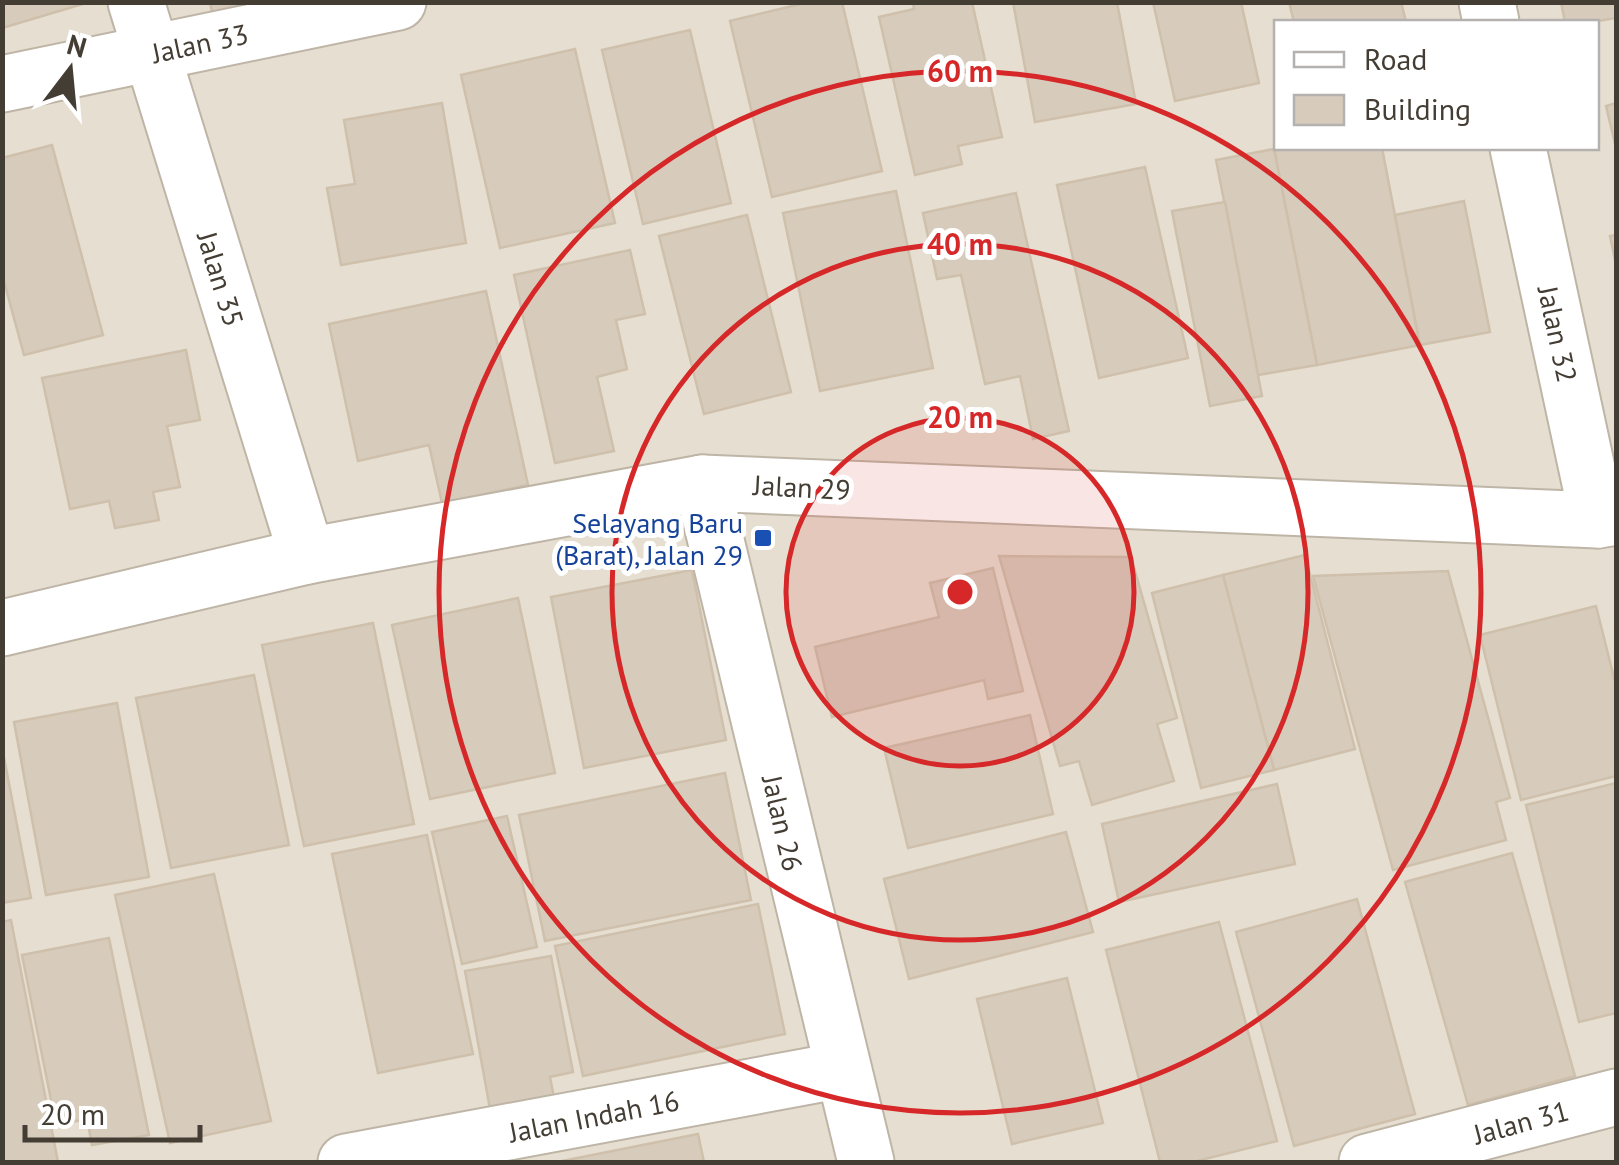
<svg xmlns="http://www.w3.org/2000/svg" width="1619" height="1165" viewBox="0 0 1619 1165" font-family="'PT Sans',sans-serif">
	<rect width="100%" height="100%" fill="#f2ede4"/>
	<path fill="#e6dfd1" fill-rule="evenodd" d="M 2,3 L 1616,3 L 1616,1162 L 3,1162 ZM 1276,22 L 1596,22 L 1596,148 L 1276,148 Z"/>
	<g fill="#d7cbbc" stroke="#cfc0ac" stroke-width="2.5">
		<polygon points="2,2 82,2 83,4 2,28"/>
		<polygon points="210,2 274,2 213,17"/>
		<polygon points="809,2 842,2 882,171 772,197 730,21"/>
		<polygon points="913,2 972,2 1002,137 958,146 962,164 915,175 879,17 914,9"/>
		<polygon points="1013,2 1117,2 1136,104 1035,122"/>
		<polygon points="1153,2 1241,2 1259,83 1175,101"/>
		<polygon points="1289,2 1401,2 1406,22 1294,22"/>
		<polygon points="1561,2 1616,2 1616,18 1592,22 1565,22"/>
		<polygon points="690,30 731,203 643,224 602,50"/>
		<polygon points="575,49 615,223 500,248 461,75"/>
		<polygon points="442,103 466,243 341,265 327,188 355,184 344,120"/>
		<polygon points="1616,103 1616,148 1606,106"/>
		<polygon points="52,145 103,335 24,355 2,274 2,158"/>
		<polygon points="1282,148 1382,148 1420,345 1317,365 1274,149"/>
		<polygon points="1274,149 1317,365 1258,375 1216,160"/>
		<polygon points="1145,167 1188,358 1099,378 1057,185"/>
		<polygon points="896,191 933,368 820,391 783,213"/>
		<polygon points="1016,193 1069,431 1033,439 1020,376 985,384 961,275 937,279 923,213"/>
		<polygon points="1464,201 1490,332 1420,345 1395,215"/>
		<polygon points="1225,202 1262,396 1210,406 1172,211"/>
		<polygon points="747,215 791,392 704,414 659,236"/>
		<polygon points="1616,235 1616,265 1610,236"/>
		<polygon points="630,250 645,314 616,320 627,369 597,377 614,451 555,463 514,275"/>
		<polygon points="486,291 528,485 442,503 429,445 358,461 329,324"/>
		<polygon points="186,350 200,420 167,426 180,487 153,492 159,520 115,528 109,501 70,509 42,378"/>
		<polygon points="1305,555 1355,749 1274,770 1223,575"/>
		<polygon points="999,556 1131,557 1177,718 1157,724 1174,781 1092,805 1079,761 1060,766"/>
		<polygon points="993,568 1023,691 988,699 984,680 832,717 815,647 939,617 930,583"/>
		<polygon points="692,570 726,740 584,768 551,597"/>
		<polygon points="1448,571 1510,798 1496,802 1506,840 1393,870 1313,576"/>
		<polygon points="1223,575 1274,770 1201,788 1152,593"/>
		<polygon points="518,598 555,773 430,799 392,625"/>
		<polygon points="1596,606 1616,686 1616,776 1521,800 1480,635"/>
		<polygon points="373,623 414,824 304,846 262,645"/>
		<polygon points="254,675 289,845 171,868 136,698"/>
		<polygon points="117,703 149,877 46,895 14,722"/>
		<polygon points="1030,715 1053,814 908,848 884,748"/>
		<polygon points="2,747 31,898 2,903"/>
		<polygon points="725,773 751,900 545,941 519,815"/>
		<polygon points="1616,783 1616,1013 1579,1022 1526,805"/>
		<polygon points="1277,784 1295,864 1119,902 1102,824"/>
		<polygon points="507,816 537,947 462,964 432,832"/>
		<polygon points="1066,832 1093,932 909,979 884,879"/>
		<polygon points="427,835 473,1054 378,1073 332,854"/>
		<polygon points="1512,853 1575,1076 1468,1105 1405,882"/>
		<polygon points="214,874 271,1121 170,1143 115,895"/>
		<polygon points="1357,899 1415,1114 1294,1146 1236,932"/>
		<polygon points="758,904 785,1034 583,1076 555,946"/>
		<polygon points="11,920 58,1162 2,1162 2,922"/>
		<polygon points="1219,922 1277,1141 1193,1162 1160,1162 1106,950"/>
		<polygon points="109,938 149,1135 92,1145 87,1119 56,1125 22,955"/>
		<polygon points="551,956 573,1072 550,1077 556,1108 492,1120 465,971"/>
		<polygon points="1067,978 1103,1123 1012,1144 977,999"/>
		<polygon points="698,1134 704,1162 557,1162"/>
	</g>
	<g fill="none" stroke-linecap="round" stroke-linejoin="round">
		<defs>
			<g id="minor">
				<polyline points="136,2 307,556"/>
				<polyline points="1487,2 1491,22"/>
				<polyline points="2,84 398,2"/>
				<polyline points="1518,148 1598,520"/>
				<polyline points="702,483 866,1162"/>
				<polyline points="2,628 307,556 702,483 1598,520 1616,517"/>
				<polyline points="346,1162 842,1070"/>
				<polyline points="1367,1162 1616,1097"/>
			</g>
		</defs>
		<use href="#minor" stroke="#beb5a6" stroke-width="59"/>
		<use href="#minor" stroke="#fff" stroke-width="55"/>
	</g>
	<circle cx="960" cy="592" r="174" fill="#d62828" fill-opacity=".12"/>
	<g fill="none" stroke="#d62828" stroke-width="5">
		<circle cx="960" cy="592" r="174"/>
		<circle cx="960" cy="592" r="348"/>
		<circle cx="960" cy="592" r="521"/>
	</g>
	<rect fill="#1a4fb4" stroke="#fff" stroke-width="4" x="753" y="528" width="20" height="20" rx="5"/>
	<g text-anchor="middle" dominant-baseline="central" stroke-width="10" stroke-linejoin="round" paint-order="stroke">
		<g font-size="28" fill="#443d34" stroke="#fff">
			<text transform="translate(200 43) rotate(-12)">Jalan 33</text>
			<text transform="translate(221 279) rotate(73)">Jalan 35</text>
			<text transform="translate(1558 334) rotate(78)">Jalan 32</text>
			<text transform="translate(802 487) rotate(3)">Jalan 29</text>
			<text transform="translate(783 823) rotate(77)">Jalan 26</text>
			<text transform="translate(594 1116) rotate(-11)">Jalan Indah 16</text>
			<text transform="translate(1521 1122) rotate(-15)">Jalan 31</text>
		</g>
		<g font-size="28" fill="#164399" stroke="#fff" text-anchor="end">
			<text x="743" y="522">Selayang Baru<tspan x="743" dy="32">(Barat), Jalan 29</tspan></text>
		</g>
	</g>
	<circle cx="960" cy="592" r="15" fill="#d62828" stroke="#fff" stroke-width="5"/>
	<g font-size="30" text-anchor="middle" font-weight="bold" fill="#d62828" stroke="#fff" stroke-width="10" stroke-linejoin="round" paint-order="stroke">
		<text x="960" y="82">60 m</text>
		<text x="960" y="255">40 m</text>
		<text x="960" y="428">20 m</text>
	</g>
	<rect width="1619" height="1165" fill="none" stroke="#443d34" stroke-width="10"/>
	<rect x="1274" y="20" width="325" height="130" fill="#ffffff" stroke="#b4b1ae" stroke-width="2.5"/>
	<rect x="1294" y="52" width="50" height="15" fill="#ffffff" stroke="#b4b1ae" stroke-width="2.5"/>
	<text x="1364" y="70" font-size="30" fill="#443d34">Road</text>
	<rect x="1294" y="95" width="50" height="30" fill="#d7cbbc" stroke="#b4b1ae" stroke-width="2.5"/>
	<text x="1364" y="120" font-size="30" fill="#443d34">Building</text>
	<g transform="translate(70 70) rotate(16)" stroke="#ffffff" stroke-width="8" paint-order="stroke">
	<path d="M0-8L18 38L0 25L-18 38Z" fill="#443d34"/>
	<text y="-15" font-size="28" font-weight="bold" text-anchor="middle" fill="#443d34">N</text>
	</g>
	<path d="M25 1125v15h175v-15" fill="none" stroke="#443d34" stroke-width="5"/>
	<text x="40" y="1125" font-size="30" fill="#443d34" stroke="#ffffff" stroke-width="8" paint-order="stroke">20 m</text>
</svg>
